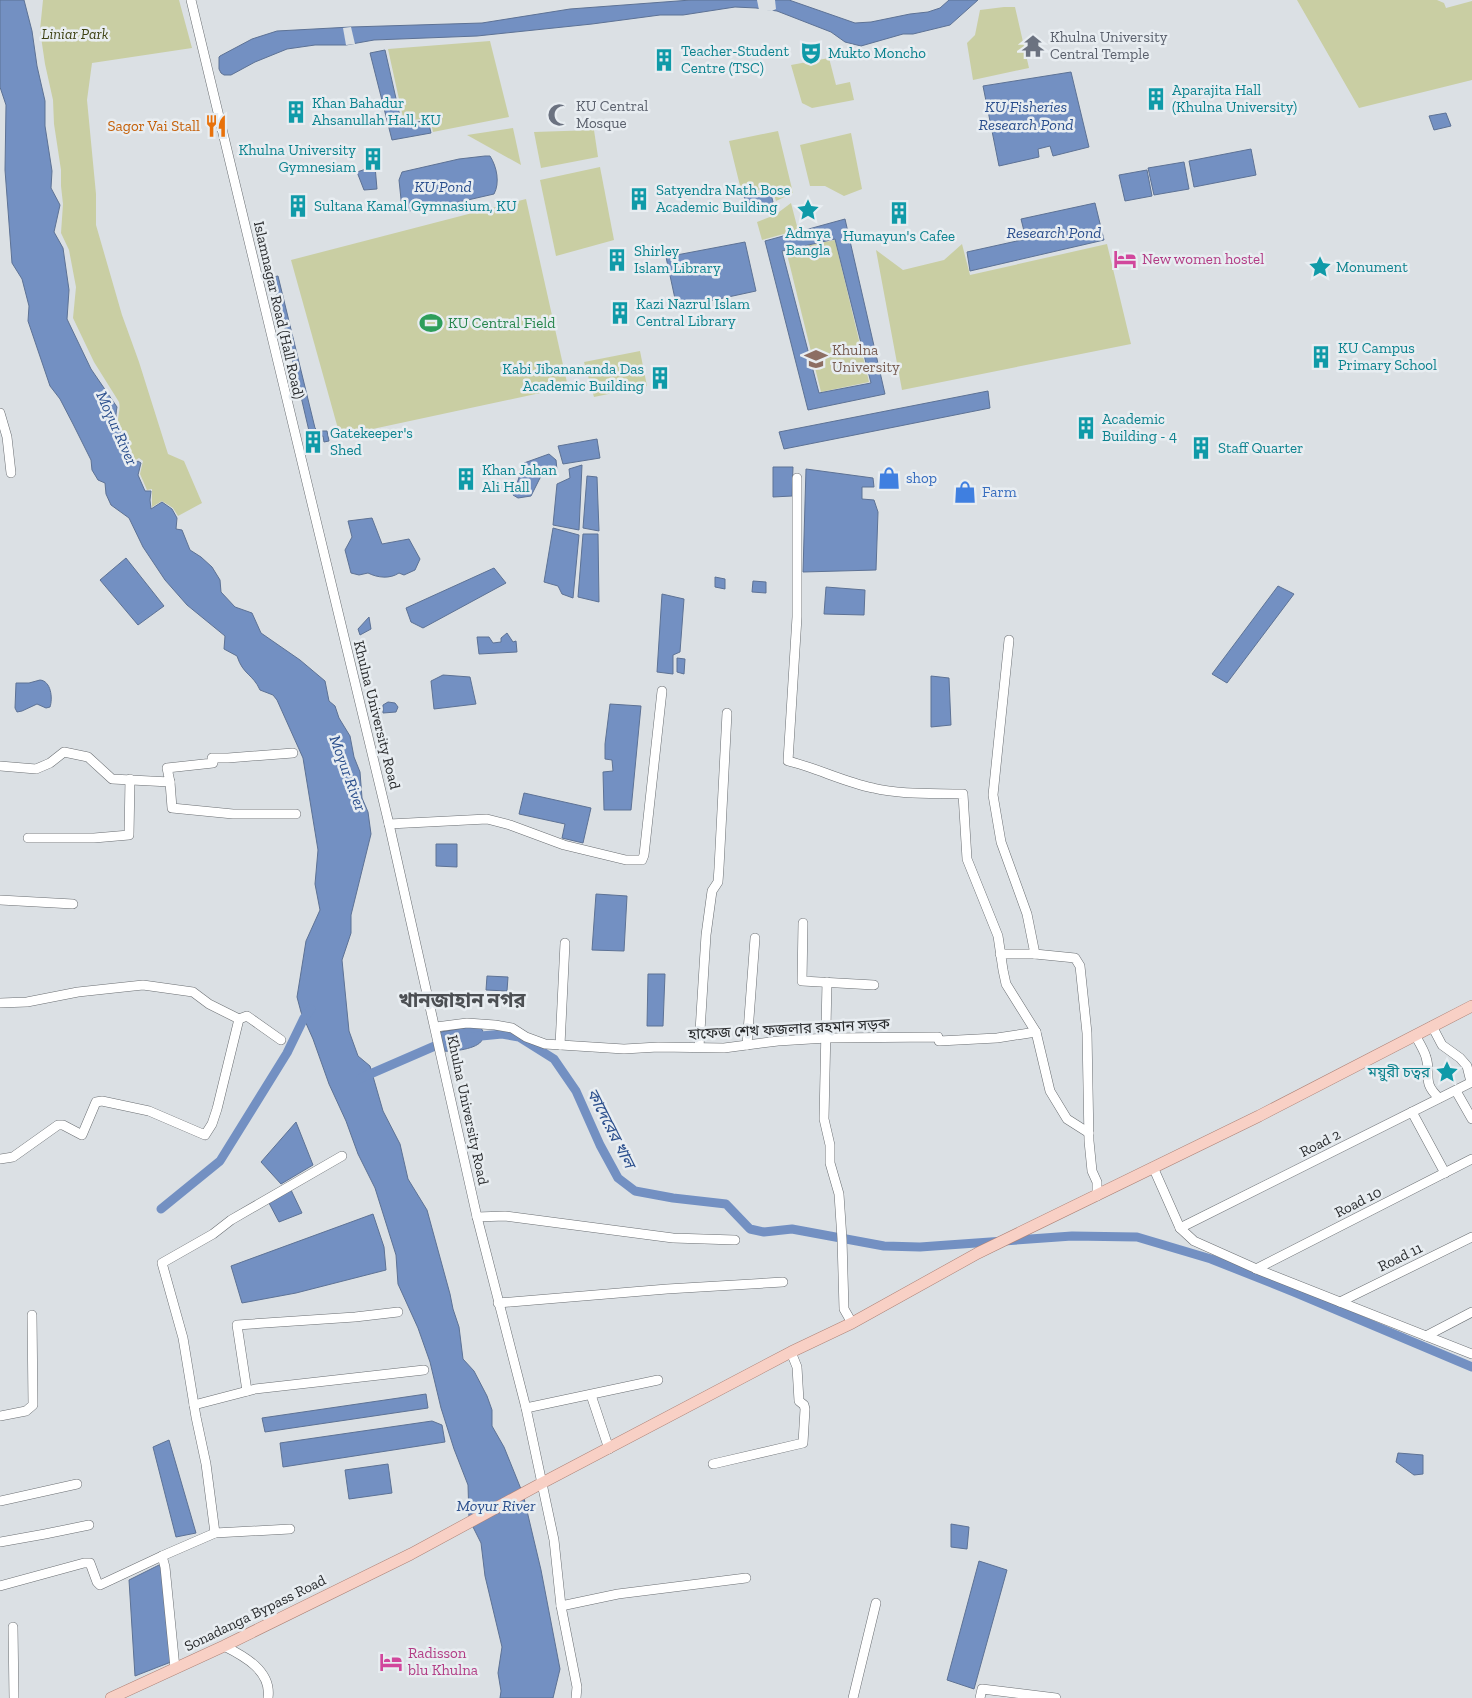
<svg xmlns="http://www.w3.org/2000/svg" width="1472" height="1698" viewBox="0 0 1472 1698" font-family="'Zilla Slab','Noto Sans Bengali',serif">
	<rect width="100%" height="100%" fill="#dbe0e4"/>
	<g fill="#c9cea3">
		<path d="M 43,0 L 179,0 L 192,48 L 92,63 L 87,100 L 96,194 L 96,225 L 122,315 L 139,362 L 168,454 L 184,461 L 202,503 L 178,516 L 173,508 L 162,501 L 152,507 L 152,489 L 147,490 L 140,474 L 143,461 L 139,458 L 132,462 C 127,456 132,449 129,442 C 127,436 123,430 118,426 C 117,417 121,410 119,402 L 94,362 L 73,318 L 76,287 L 69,250 L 61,233 L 63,204 L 61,186 L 61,170 L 54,124 L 53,100 L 45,64 L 40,30 Z"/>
		<polygon points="1297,0 1437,0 1444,3 1446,8 1472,1 1472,80 1359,108"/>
		<polygon points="1004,7 1015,7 1029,68 973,80 967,43 975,35 980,10"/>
		<polygon points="490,41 509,117 433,132 430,117 404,122 388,49"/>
		<polygon points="829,58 836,85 850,82 854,100 812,108 802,103 791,65"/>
		<polygon points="513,128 521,165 467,135"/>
		<polygon points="594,130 598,157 541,168 534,132"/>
		<polygon points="778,131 793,193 776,201 772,188 742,194 729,141"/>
		<polygon points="851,133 862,189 844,196 825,186 810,186 800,145"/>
		<polygon points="600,167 614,240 556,256 540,180"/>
		<polygon points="526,199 568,387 340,436 291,260"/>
		<polygon points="791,203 798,230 762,240 757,222 775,215"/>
		<polygon points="835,240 869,382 821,392 786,250"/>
		<polygon points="962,244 970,275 1107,244 1131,344 902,390 876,250 903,270 944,260"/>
		<polygon points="640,351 647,386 594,397 584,362"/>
	</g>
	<g fill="#7390c2" stroke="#5d7295" fill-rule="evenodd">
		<path d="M 0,0 L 24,0 L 32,31 L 37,66 L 45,101 L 45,126 L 52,171 L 51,188 L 60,205 L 54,232 L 63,248 L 69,290 L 67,319 L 91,369 L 117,407 C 113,429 121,427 128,444 C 130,449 128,456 127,461 L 132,465 L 138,461 L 141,463 L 138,475 L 145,491 L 151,491 L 150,500 L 151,509 L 162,502 L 172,509 L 177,518 L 176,529 L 182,530 L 190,550 L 201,557 L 212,567 L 220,580 L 221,592 L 235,607 L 252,613 L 261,633 L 300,660 L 325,681 L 329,701 L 335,706 L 339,718 L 350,736 L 354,757 L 360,772 L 362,798 L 368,812 L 371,834 L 351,915 L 351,933 L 342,960 L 349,1031 L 358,1056 L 370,1066 L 383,1111 L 400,1144 L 408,1179 L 427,1210 L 450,1294 L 453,1309 L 459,1327 L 463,1359 L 474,1371 L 487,1396 L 492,1410 L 492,1426 L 504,1447 L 523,1494 L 541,1570 L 560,1669 L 553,1698 L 500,1698 L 501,1691 L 498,1673 L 502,1647 L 485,1576 L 481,1543 L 469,1519 L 468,1485 L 454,1449 L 441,1408 L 430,1362 L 418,1328 L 398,1284 L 396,1255 L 375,1188 L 358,1154 L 346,1121 L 329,1084 L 313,1039 L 301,1012 L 297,997 L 306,941 L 320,910 L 315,884 L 318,850 L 303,758 L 277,700 L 273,695 L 260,690 C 253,674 243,675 237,656 L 224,649 L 225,636 L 187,605 L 165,580 L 143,547 L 129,518 L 111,505 L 106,494 L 105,483 L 98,480 L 92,470 L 91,460 L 73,424 L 60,399 L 50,386 L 28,321 L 29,306 L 22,279 L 12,263 L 5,170 L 6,105 L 0,87 Z"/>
		<polygon points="691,0 789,0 855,23 871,22 910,14 928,12 940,8 949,0 978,0 950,25 913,34 903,34 861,46 845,42 831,32 777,11 756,8 735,7 683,15 660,15 592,24 477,36 374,40 346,45 315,45 287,49 255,62 231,75 224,75 221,73 219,69 219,57 220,56 252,39 277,31 351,27 482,23 570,9"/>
		<polygon points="385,50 402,125 428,120 431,133 392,140 370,53"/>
		<polygon points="1071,72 1089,147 1053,156 1050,146 1038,149 1039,157 999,166 983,86"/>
		<polygon points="1446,113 1451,126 1434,130 1429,116"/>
		<polygon points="1251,149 1256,175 1194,187 1189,161"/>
		<path d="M 485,156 L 490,156 C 497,167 500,183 494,194 L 459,202 L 447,207 L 427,207 L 409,211 L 402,209 L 399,180 L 402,172 L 459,159 Z"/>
		<polygon points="1184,162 1189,189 1154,195 1148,168"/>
		<polygon points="375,166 377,189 364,190 357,172"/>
		<polygon points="1147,170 1152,196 1125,201 1119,175"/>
		<polygon points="770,190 773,202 765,210 748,213 744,196"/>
		<polygon points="1095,203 1104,240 970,271 967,252 1026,239 1021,219"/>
		<path d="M 845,219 L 885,394 L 808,410 L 765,241 ZM 835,239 L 871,383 L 819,393 L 782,251 Z"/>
		<polygon points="745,242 756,291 677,308 666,257"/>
		<polygon points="278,276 315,428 318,431 327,431 329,441 324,442 323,436 314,437 309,431 273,277"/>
		<polygon points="988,391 990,408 784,449 779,432"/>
		<polygon points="597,439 600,458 563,464 558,446"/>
		<polygon points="549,454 556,460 557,470 542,474 531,496 518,498 513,495 524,463"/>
		<polygon points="582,465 579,530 553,525 557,484 570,478 569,469"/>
		<polygon points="773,467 793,467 792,496 773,497"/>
		<polygon points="806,469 873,478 874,487 862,487 862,499 874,500 878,512 876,570 803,572"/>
		<polygon points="587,476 597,477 599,531 583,528"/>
		<path d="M 372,518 L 382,544 L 409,539 L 420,559 L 415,570 L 404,575 L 399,573 C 390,579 378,578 368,573 L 359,575 L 351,573 L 345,550 L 352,537 L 348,521 Z"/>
		<polygon points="553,528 579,535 573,598 562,594 558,586 544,582"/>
		<polygon points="583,534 598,534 599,602 578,597"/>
		<polygon points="126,558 164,606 138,625 100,580"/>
		<polygon points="494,568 506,583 423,628 411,622 406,608"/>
		<polygon points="715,577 725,579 725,589 715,587"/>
		<polygon points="753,581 766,582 766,593 752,592"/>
		<polygon points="1278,586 1294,594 1227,683 1212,674"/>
		<polygon points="826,587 865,590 864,615 824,614"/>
		<polygon points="662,594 684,599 680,652 673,655 673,674 657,672"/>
		<polygon points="369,617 371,629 360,635 358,629"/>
		<polygon points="507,633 513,642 516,641 517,652 479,654 477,637 489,637 493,643 501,642 501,638"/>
		<polygon points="677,658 685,659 684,674 677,672"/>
		<polygon points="443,675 470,677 476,704 434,709 431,681"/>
		<polygon points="931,676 949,678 951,725 931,727"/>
		<path d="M 40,680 C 51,681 53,698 50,707 L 46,708 L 37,704 L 22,711 L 17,712 L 15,708 L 16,683 L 29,683 Z"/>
		<polygon points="388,702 395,703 398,707 396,712 383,713 383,705"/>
		<polygon points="610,704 641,706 631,810 604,810 603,772 613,771 612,760 605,759 605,744"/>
		<polygon points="524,793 591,808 583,843 562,838 565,824 519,814"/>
		<polygon points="436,844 457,844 457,867 436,866"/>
		<polygon points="596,894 627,896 624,951 592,950"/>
		<polygon points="648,974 665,974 663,1026 647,1026"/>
		<polygon points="487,976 508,977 507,991 486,990"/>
		<path d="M 469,1027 L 480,1027 L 483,1031 C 482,1032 482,1039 482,1040 C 478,1049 452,1052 443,1051 L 441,1048 L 444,1042 L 439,1038 L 441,1032 Z"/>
		<polygon points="296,1122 313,1165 281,1184 261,1162"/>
		<polygon points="291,1190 302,1213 279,1222 269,1203"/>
		<polygon points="373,1214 384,1247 386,1270 296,1293 242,1303 231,1266"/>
		<polygon points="426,1394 428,1408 265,1432 262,1418"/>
		<polygon points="432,1421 442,1425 445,1442 283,1467 280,1443"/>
		<polygon points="169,1440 196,1533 176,1537 153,1447"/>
		<polygon points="1398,1453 1423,1455 1423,1474 1414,1475 1396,1462"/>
		<polygon points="388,1464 392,1493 349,1499 345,1470"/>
		<polygon points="951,1524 969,1527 967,1549 951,1547"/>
		<polygon points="979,1561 1007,1570 974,1689 947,1680"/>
		<polygon points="163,1563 171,1662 135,1676 129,1580"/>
	</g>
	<g fill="#dbe0e4">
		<polygon points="757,0 775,0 776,9 772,11 759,10"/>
		<polygon points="351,27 355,44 346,45 343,28"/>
	</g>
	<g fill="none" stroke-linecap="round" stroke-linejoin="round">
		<g stroke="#7390c2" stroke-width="9">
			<polyline points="471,1037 502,1034 519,1037 554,1059 576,1091 600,1145 618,1178 635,1191 673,1198 726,1204 750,1229 764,1232 792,1229 884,1246 920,1247 1072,1236 1137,1237 1211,1259 1294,1292 1472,1367"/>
			<polyline points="361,1078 444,1042 456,1040"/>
			<polyline points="161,1209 220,1161 287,1053 304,1018 311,1009"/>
		</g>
		<defs>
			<g id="minor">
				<polyline points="191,0 389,824 477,1217 526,1408 554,1540 561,1606 577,1687 576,1698"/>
				<polyline points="0,413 7,437 11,473"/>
				<path d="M 797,478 L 797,617 L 788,761 C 817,768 844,782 873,788 C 902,795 933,793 963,794 L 967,859 L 998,936 L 1003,970 L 1006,984 L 1036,1032 L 1050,1091 L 1067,1119 L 1089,1133"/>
				<polyline points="1009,640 993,795 1001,842 1027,914 1035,954 1075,958 1080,966 1087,1033 1089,1141 1092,1171 1097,1182 1097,1196"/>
				<polyline points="0,766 36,769 50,763 64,752 88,757 112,779 170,782 167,768 213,763 212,758 228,758 293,753"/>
				<polyline points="170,782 172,808 233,814 296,814"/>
				<polyline points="389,824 487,819 510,825 564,845 626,860 642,860 644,855 662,691"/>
				<polyline points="28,838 94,838 129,835 130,779"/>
				<polyline points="0,900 73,904"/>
				<polyline points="803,923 802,981 874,985"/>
				<polyline points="1000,954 1035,954"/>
				<polyline points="827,982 824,1119 830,1145 830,1163 839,1194 842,1239 844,1309 852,1323"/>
				<polyline points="0,1003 27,1002 78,992 143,985 193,992 209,1004 239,1019 247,1016 281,1040"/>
				<polyline points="1432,1026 1442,1045 1460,1058 1467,1066 1471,1082"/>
				<polyline points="436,1027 467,1023 495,1025 512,1028 526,1037 545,1044 624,1049 658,1047 724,1048 778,1041 827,1038 938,1037 939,1041 997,1038 1036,1032"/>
				<path d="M 1415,1035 C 1419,1042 1424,1050 1426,1057 C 1432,1076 1421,1081 1439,1098"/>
				<polyline points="560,1045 565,943"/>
				<polyline points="747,1045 755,938"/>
				<polyline points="699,1047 706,935 712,891 718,882 719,868 727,713"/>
				<polyline points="1456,1091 1472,1119"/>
				<polyline points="1412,1112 1445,1173"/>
				<polyline points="0,1159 13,1157 58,1125 63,1125 82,1135 96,1102 102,1101 149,1111 205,1135 212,1124 217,1109 239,1019"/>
				<polyline points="1153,1167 1180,1228 1194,1241 1259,1270 1472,1354"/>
				<polyline points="477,1217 505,1216 673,1238 735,1240"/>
				<polyline points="1180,1228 1472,1082"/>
				<polyline points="1256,1269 1472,1159"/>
				<polyline points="1340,1302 1472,1237"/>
				<polyline points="498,1303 667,1289 783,1282"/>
				<polyline points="1426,1336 1472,1312"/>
				<polyline points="247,1391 237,1325 355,1317 398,1312"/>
				<polyline points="591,1395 609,1449"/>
				<polyline points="194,1405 255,1389 424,1370"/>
				<polyline points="526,1408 658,1380"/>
				<polyline points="0,1416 26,1411 33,1405 32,1315"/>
				<polyline points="713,1464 803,1443 805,1409 804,1405 799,1401 797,1367 791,1352"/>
				<polyline points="0,1501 77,1484"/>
				<polyline points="215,1533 206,1464 196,1417 183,1338 162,1263 213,1234 231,1220 342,1156"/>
				<polyline points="0,1542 45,1534 89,1525"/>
				<polyline points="162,1556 165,1567 175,1668"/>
				<polyline points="0,1586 84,1563 90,1563 97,1582 100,1585 162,1556 215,1533 290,1529"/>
				<polyline points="561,1606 618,1594 746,1578"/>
				<polyline points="13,1627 14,1698"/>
				<path d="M 224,1646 C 244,1656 272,1671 268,1698"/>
				<polyline points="853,1698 876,1603"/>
				<polyline points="980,1698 982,1689 1056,1698"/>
			</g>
			<polyline id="major" points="111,1698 224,1646 411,1554 542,1483 791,1352 852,1323 978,1253 1259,1116 1472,1006"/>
		</defs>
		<use href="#minor" stroke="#6a6e72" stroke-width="10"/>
		<use href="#major" stroke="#ad8277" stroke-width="12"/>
		<use href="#minor" stroke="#fff" stroke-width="9"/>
		<use href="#major" stroke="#f8d0c5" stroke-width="11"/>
	</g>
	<defs>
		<symbol id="temple-bare" viewBox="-9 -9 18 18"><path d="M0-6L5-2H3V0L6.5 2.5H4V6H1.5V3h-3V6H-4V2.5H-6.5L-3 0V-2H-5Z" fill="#6b7280" stroke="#e8edf1" stroke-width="2.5" paint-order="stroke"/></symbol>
		<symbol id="theatre-bare" viewBox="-9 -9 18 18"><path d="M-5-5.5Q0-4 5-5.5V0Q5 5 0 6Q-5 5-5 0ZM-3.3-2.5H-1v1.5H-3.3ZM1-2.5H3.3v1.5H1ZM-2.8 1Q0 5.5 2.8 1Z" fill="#0f9aa8" stroke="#e8edf1" stroke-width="2.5" paint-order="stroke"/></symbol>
		<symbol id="building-bare" viewBox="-9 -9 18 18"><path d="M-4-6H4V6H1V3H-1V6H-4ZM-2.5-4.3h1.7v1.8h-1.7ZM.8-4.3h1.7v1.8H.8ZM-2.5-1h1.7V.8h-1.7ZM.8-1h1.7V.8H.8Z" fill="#0f9aa8" stroke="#e8edf1" stroke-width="2.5" paint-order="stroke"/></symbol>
		<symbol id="mosque-bare" viewBox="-9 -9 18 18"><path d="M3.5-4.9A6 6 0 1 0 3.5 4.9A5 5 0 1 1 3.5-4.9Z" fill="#6b7280" stroke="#e8edf1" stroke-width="2.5" paint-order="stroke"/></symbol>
		<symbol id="restaurant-bare" viewBox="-9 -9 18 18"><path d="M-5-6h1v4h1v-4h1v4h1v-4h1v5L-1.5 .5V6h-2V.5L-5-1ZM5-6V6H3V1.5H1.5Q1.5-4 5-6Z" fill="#e8710a" stroke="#e8edf1" stroke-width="2.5" paint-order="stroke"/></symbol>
		<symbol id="sight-bare" viewBox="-9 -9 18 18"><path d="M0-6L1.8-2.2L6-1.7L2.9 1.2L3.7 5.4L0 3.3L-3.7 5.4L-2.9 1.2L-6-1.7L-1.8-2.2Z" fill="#0f9aa8" stroke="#e8edf1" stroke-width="2.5" paint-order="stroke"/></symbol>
		<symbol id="hotel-bare" viewBox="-9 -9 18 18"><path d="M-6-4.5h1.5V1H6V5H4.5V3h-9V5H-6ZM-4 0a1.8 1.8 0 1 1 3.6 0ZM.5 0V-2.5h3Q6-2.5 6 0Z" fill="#d1479c" stroke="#e8edf1" stroke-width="2.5" paint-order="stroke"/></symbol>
		<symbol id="stadium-bare" viewBox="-9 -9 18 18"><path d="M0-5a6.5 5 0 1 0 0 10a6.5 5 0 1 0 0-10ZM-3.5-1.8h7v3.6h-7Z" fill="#2e9e5b" stroke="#e8edf1" stroke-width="2.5" paint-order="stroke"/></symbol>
		<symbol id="university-bare" viewBox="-9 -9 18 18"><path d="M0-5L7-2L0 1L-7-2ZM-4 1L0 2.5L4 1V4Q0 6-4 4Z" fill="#8d6e63" stroke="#e8edf1" stroke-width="2.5" paint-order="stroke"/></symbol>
		<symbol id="shop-bare" viewBox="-9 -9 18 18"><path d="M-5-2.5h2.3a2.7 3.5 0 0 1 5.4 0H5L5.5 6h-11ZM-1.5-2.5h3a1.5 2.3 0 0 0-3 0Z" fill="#3f7fe0" stroke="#e8edf1" stroke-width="2.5" paint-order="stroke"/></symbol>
	</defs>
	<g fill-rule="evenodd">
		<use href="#temple-bare" x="1017" y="30" width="32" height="32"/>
		<use href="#theatre-bare" x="795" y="37" width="32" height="32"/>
		<use href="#building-bare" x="648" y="44" width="32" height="32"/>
		<use href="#building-bare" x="1140" y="83" width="32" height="32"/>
		<use href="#building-bare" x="280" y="96" width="32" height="32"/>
		<use href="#mosque-bare" x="543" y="99" width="32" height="32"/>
		<use href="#restaurant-bare" x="200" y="110" width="32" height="32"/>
		<use href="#building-bare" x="357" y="143" width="32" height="32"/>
		<use href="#building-bare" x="623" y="183" width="32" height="32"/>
		<use href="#building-bare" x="282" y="190" width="32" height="32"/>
		<use href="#sight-bare" x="792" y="194" width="32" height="32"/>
		<use href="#building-bare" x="883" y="197" width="32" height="32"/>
		<use href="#hotel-bare" x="1109" y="243" width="32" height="32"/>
		<use href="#building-bare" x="601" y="244" width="32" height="32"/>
		<use href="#sight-bare" x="1304" y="251" width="32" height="32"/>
		<use href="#building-bare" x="604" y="297" width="32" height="32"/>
		<use href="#stadium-bare" x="415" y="307" width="32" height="32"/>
		<use href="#building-bare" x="1305" y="341" width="32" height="32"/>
		<use href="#university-bare" x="800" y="343" width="32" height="32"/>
		<use href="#building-bare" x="644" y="362" width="32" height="32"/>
		<use href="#building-bare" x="1070" y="412" width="32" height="32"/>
		<use href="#building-bare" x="297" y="426" width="32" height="32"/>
		<use href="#building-bare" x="1185" y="432" width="32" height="32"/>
		<use href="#shop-bare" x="873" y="462" width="32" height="32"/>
		<use href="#building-bare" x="450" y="463" width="32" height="32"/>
		<use href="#shop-bare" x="949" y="476" width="32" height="32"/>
		<use href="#sight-bare" x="1431" y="1056" width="32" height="32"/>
		<use href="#hotel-bare" x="375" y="1646" width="32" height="32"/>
	</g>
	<g text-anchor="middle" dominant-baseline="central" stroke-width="5" stroke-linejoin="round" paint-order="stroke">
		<g font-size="15" font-style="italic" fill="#3e4213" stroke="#e8edf1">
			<text x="75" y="34">Liniar Park</text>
		</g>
		<g font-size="15" fill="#5b616d" stroke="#e8edf1" text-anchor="start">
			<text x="1050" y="37">Khulna University<tspan x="1050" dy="17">Central Temple</tspan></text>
			<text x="576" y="106">KU Central<tspan x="576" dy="17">Mosque</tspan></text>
		</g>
		<g font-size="15" fill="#0d838f" stroke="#e8edf1" text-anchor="start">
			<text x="681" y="51">Teacher-Student<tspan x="681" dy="17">Centre (TSC)</tspan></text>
			<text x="828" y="53">Mukto Moncho</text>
			<text x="1172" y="90">Aparajita Hall<tspan x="1172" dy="17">(Khulna University)</tspan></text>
			<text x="312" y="103">Khan Bahadur<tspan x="312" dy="17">Ahsanullah Hall, KU</tspan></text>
			<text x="356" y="150" text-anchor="end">Khulna University<tspan x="356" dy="17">Gymnesiam</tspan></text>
			<text x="656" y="190">Satyendra Nath Bose<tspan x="656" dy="17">Academic Building</tspan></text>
			<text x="314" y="206">Sultana Kamal Gymnasium, KU</text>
			<text x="808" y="233" text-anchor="middle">Admya<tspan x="808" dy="17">Bangla</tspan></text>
			<text x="899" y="236" text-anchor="middle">Humayun's Cafee</text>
			<text x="634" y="251">Shirley<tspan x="634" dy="17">Islam Library</tspan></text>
			<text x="1336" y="267">Monument</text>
			<text x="636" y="304">Kazi Nazrul Islam<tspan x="636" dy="17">Central Library</tspan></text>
			<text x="1338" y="348">KU Campus<tspan x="1338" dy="17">Primary School</tspan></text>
			<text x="644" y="369" text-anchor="end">Kabi Jibanananda Das<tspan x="644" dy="17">Academic Building</tspan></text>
			<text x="1102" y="419">Academic<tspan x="1102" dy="17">Building - 4</tspan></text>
			<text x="330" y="433">Gatekeeper's<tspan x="330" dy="17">Shed</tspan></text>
			<text x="1218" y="448">Staff Quarter</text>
			<text x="482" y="470">Khan Jahan<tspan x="482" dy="17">Ali Hall</tspan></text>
			<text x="1430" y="1072" text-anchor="end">ময়ুরী চত্বর</text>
		</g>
		<g font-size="15" fill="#c56008" stroke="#e8edf1" text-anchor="end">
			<text x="200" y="126">Sagor Vai Stall</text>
		</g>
		<g font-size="15" fill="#b23c85" stroke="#e8edf1" text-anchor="start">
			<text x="1142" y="259">New women hostel</text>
			<text x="408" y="1653">Radisson<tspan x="408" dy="17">blu Khulna</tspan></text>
		</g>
		<g font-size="15" fill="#292b2d" stroke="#e8edf1">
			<text transform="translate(279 310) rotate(77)">Islamnagar Road (Hall Road)</text>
			<text transform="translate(377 715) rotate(76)">Khulna University Road</text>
			<text transform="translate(789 1029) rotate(-3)">হাফেজ শেখ ফজলার রহমান সড়ক</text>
			<text transform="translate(468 1110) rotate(78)">Khulna University Road</text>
			<text transform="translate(1320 1143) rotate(-27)">Road 2</text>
			<text transform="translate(1358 1202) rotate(-27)">Road 10</text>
			<text transform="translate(1400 1257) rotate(-26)">Road 11</text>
			<text transform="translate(255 1613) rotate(-26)">Sonadanga Bypass Road</text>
		</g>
		<g font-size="15" fill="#27864d" stroke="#e8edf1" text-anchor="start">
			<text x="448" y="323">KU Central Field</text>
		</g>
		<g font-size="15" fill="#785e54" stroke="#e8edf1" text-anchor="start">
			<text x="832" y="350">Khulna<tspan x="832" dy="17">University</tspan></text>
		</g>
		<g font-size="15" fill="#366cbe" stroke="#e8edf1" text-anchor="start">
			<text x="906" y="478">shop</text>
			<text x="982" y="492">Farm</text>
		</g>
		<g font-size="16" font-style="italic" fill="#2b4f8d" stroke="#e8edf1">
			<text x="1026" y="106">KU Fisheries<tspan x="1026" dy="18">Research Pond</tspan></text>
			<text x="443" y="186">KU Pond</text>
			<text x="1054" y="232">Research Pond</text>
			<text transform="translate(117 428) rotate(66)">Moyur River</text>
			<text transform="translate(348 773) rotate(70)">Moyur River</text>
			<text transform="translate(611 1128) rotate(63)">কাদেরের খাল</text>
			<text x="496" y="1505">Moyur River</text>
		</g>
		<g font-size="20" font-weight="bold" fill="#4c4f53" stroke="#e8edf1">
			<text x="462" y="1000">খানজাহান নগর</text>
		</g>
	</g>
</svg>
